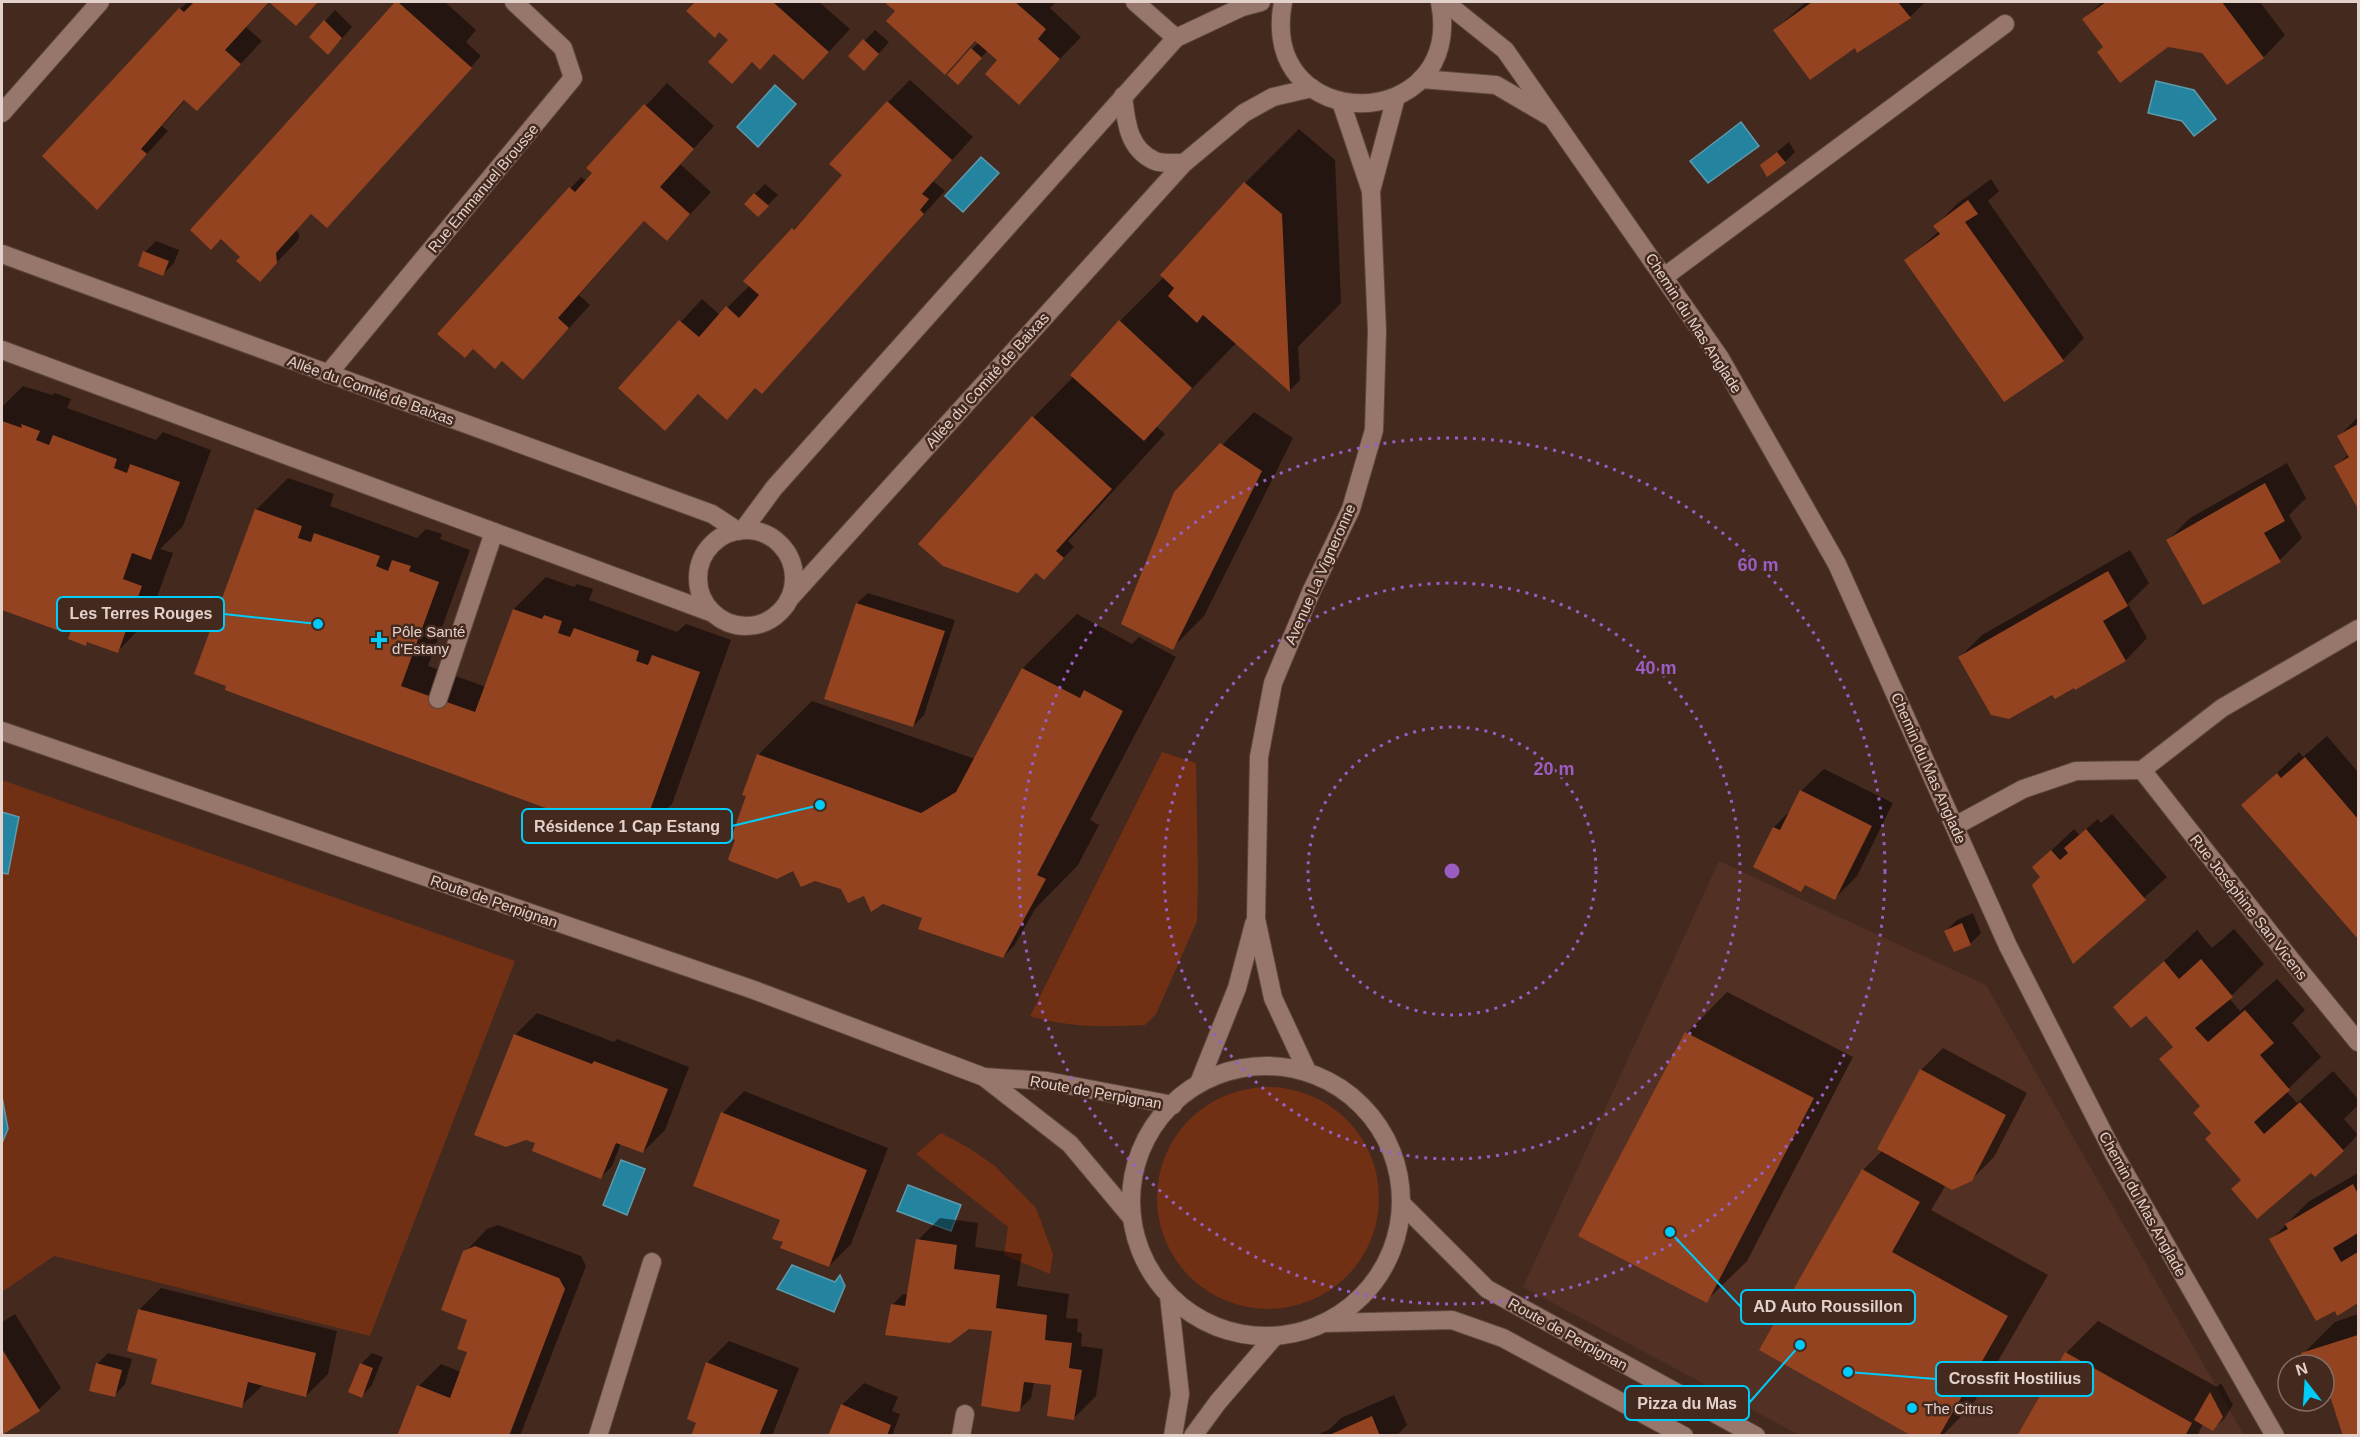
<svg xmlns="http://www.w3.org/2000/svg" width="2360" height="1437" viewBox="0 0 2360 1437" font-family="Helvetica,sans-serif">
	<rect width="100%" height="100%" fill="#44291f"/>
	<polygon fill="#523023" points="1719,861 1986,985 2244,1435 1799,1435 1523,1287"/>
	<g fill="#713014">
		<path d="M 1162,752 L 1196,763 L 1198,879 L 1197,921 L 1156,1014 L 1145,1025 C 1103,1027 1071,1028 1030,1016 Z"/>
		<polygon points="2,780 515,961 370,1336 54,1256 2,1292"/>
		<circle cx="1268" cy="1198" r="111"/>
		<polygon points="941,1133 969,1148 995,1166 1036,1208 1053,1254 1050,1274 1004,1255 1008,1227 916,1154"/>
	</g>
	<g fill="#24839f" stroke="#5d9aac" stroke-width="1.5">
		<polygon points="2156,81 2194,90 2216,119 2194,136 2182,121 2148,113"/>
		<polygon points="775,85 796,104 758,147 737,127"/>
		<polygon points="1741,122 1759,146 1708,183 1690,161"/>
		<polygon points="981,157 999,173 963,212 945,196"/>
		<polygon points="2,812 19,817 8,874 2,873"/>
		<polygon points="2,1097 8,1129 2,1143"/>
		<polygon points="621,1160 645,1169 627,1215 603,1205"/>
		<polygon points="908,1185 961,1205 951,1231 897,1211"/>
		<polygon points="792,1265 835,1282 840,1275 845,1286 834,1312 777,1289"/>
	</g>
	<g fill="#0007">
		<polygon points="188,2 269,2 246,27 262,41 219,87 186,99 162,126 168,131 97,208 180,9"/>
		<polygon points="271,2 318,2 296,24"/>
		<polygon points="397,2 445,2 476,30 466,42 481,56 327,226 312,213 296,230 299,234 299,239 260,280 242,256 221,237 192,230"/>
		<polygon points="697,2 819,2 850,29 825,56 775,53 760,68 753,61 732,82 730,40 720,31 688,11"/>
		<polygon points="887,2 1056,2 1050,8 1081,37 1019,102 999,60 988,50 968,72 972,49 979,42 976,40 945,73 897,11"/>
		<polygon points="1806,2 1925,2 1910,17 1855,46 1775,30"/>
		<polygon points="2102,2 2260,2 2285,35 2264,57 2227,83 2203,51 2168,46 2104,46 2084,19"/>
		<polygon points="335,10 352,27 339,42 325,21"/>
		<polygon points="875,30 889,42 875,58 850,56"/>
		<polygon points="910,80 973,137 933,181 945,191 762,392 756,387 727,418 699,393 665,429 620,388 702,299 720,315 750,285 746,281 844,175 888,102"/>
		<polygon points="667,83 714,126 680,164 711,192 667,239 645,220 579,295 590,305 544,356 561,199 581,177 587,181 594,173 588,168"/>
		<polygon points="1299,129 1335,160 1341,303 1298,347 1300,380 1290,390 1237,342 1156,426 1165,434 1068,541 1074,547 1054,568 1037,572 1018,592 1033,418 1074,376 1120,321 1164,277 1162,275 1245,183"/>
		<polygon points="1789,142 1795,152 1785,162 1761,165"/>
		<polygon points="1991,179 1999,191 1988,201 2084,338 2063,360 1906,261 1939,231 1935,226 1957,204"/>
		<polygon points="765,184 778,195 758,215 755,194"/>
		<polygon points="156,241 179,250 174,263 163,274 145,252"/>
		<polygon points="23,386 52,395 55,393 71,399 67,408 156,440 163,432 211,450 183,526 160,549 173,553 149,619 117,652 89,641 85,645 73,627 62,623 56,628 2,609 2,407"/>
		<polygon points="1254,412 1293,438 1204,616 1172,648 1176,493"/>
		<polygon points="2358,417 2358,506 2336,466 2349,454 2339,436"/>
		<polygon points="2287,463 2306,498 2289,515 2302,538 2280,560 2168,540 2190,518"/>
		<polygon points="288,478 334,494 330,506 417,538 426,529 442,534 440,539 470,550 428,666 486,687 514,609 546,577 574,587 577,584 593,589 589,600 677,632 686,624 731,640 672,804 639,836 378,745 256,510"/>
		<polygon points="2130,550 2149,583 2128,604 2147,638 2126,660 2075,686 2053,693 1960,657 1982,635"/>
		<polygon points="868,593 955,620 924,715 913,726 857,603"/>
		<polygon points="1077,614 1132,644 1139,637 1176,657 1090,820 1099,825 1078,865 1035,909 1014,946 1003,957 923,918 865,894 842,888 748,795 758,755 812,701 975,759 1023,668"/>
		<polygon points="2327,736 2358,772 2358,936 2243,805 2299,752 2303,757"/>
		<polygon points="1824,769 1893,803 1857,876 1835,898 1806,884 1801,890 1755,866 1774,827 1792,809 1802,790"/>
		<polygon points="2112,814 2167,877 2073,962 2042,877 2034,867 2074,829 2079,835 2098,819 2101,823"/>
		<polygon points="1973,913 1981,933 1970,944 1946,931 1957,920"/>
		<polygon points="2234,929 2264,964 2229,998 2240,1011 2277,979 2305,1010 2292,1023 2321,1057 2286,1091 2297,1103 2333,1071 2358,1099 2358,1105 2344,1119 2357,1134 2354,1139 2343,1150 2311,1171 2242,1180 2213,1133 2174,1046 2146,1014 2115,1007 2197,930 2212,948"/>
		<polygon points="1727,992 1853,1057 1747,1261 1706,1301 1581,1235 1687,1033"/>
		<polygon points="537,1013 614,1042 617,1039 689,1067 665,1130 643,1152 621,1143 612,1166 601,1177 537,1142 515,1035"/>
		<polygon points="1943,1048 2027,1093 1994,1157 1971,1180 1946,1185 1931,1210 2048,1275 1973,1404 1942,1436 1916,1436 1863,1170 1883,1150 1921,1070"/>
		<polygon points="744,1091 888,1148 851,1244 829,1266 781,1219 723,1113"/>
		<polygon points="2358,1173 2358,1302 2338,1313 2271,1240 2308,1202"/>
		<polygon points="940,1218 978,1223 975,1247 1022,1254 1017,1286 1069,1294 1066,1318 1078,1319 1077,1332 1082,1333 1081,1346 1103,1349 1096,1396 1074,1418 1053,1384 1034,1382 1031,1398 1020,1409 994,1330 892,1305 903,1294 909,1295 918,1240"/>
		<polygon points="498,1225 581,1256 586,1266 520,1436 399,1436 419,1386 441,1364 461,1372 469,1351 465,1252 487,1229"/>
		<polygon points="161,1288 337,1331 328,1374 306,1396 263,1385 241,1406 159,1358 139,1310"/>
		<polygon points="15,1314 61,1388 39,1409 2,1433 2,1322"/>
		<polygon points="2358,1314 2358,1436 2345,1436 2328,1385 2324,1386 2324,1365 2307,1365 2303,1354 2335,1322"/>
		<polygon points="2098,1321 2217,1387 2221,1383 2233,1405 2224,1419 2213,1429 2203,1424 2197,1436 2018,1436 2066,1353"/>
		<polygon points="729,1341 799,1368 772,1436 693,1436 698,1422 707,1363"/>
		<polygon points="108,1353 132,1359 125,1384 115,1395 97,1364"/>
		<polygon points="372,1353 383,1357 372,1385 362,1396 361,1364"/>
		<polygon points="864,1383 898,1397 892,1411 900,1414 892,1436 830,1436 842,1405"/>
		<polygon points="1394,1395 1407,1425 1396,1436 1315,1436 1330,1429 1341,1418"/>
	</g>
	<g fill="#934320">
		<polygon points="194,2 318,2 296,26 269,2 225,50 241,64 197,111 184,100 141,149 147,154 97,210 42,156 179,8 184,12"/>
		<polygon points="395,2 398,2 472,68 327,228 311,214 276,253 277,263 260,282 236,261 240,257 221,239 211,250 190,230"/>
		<polygon points="695,2 773,2 829,52 803,80 774,54 760,70 752,62 732,84 708,62 728,40 719,32 715,38 686,11"/>
		<polygon points="884,2 1015,2 1046,29 1038,39 1060,59 1019,105 985,74 997,60 975,41 945,75 886,21 895,11"/>
		<polygon points="1812,2 1898,2 1911,18 1857,53 1855,48 1810,80 1773,30"/>
		<polygon points="2106,2 2222,2 2264,58 2227,85 2202,53 2168,47 2120,83 2097,52 2103,47 2082,19"/>
		<polygon points="324,20 342,38 328,55 309,37"/>
		<polygon points="863,39 879,54 864,71 848,56"/>
		<polygon points="971,48 982,58 958,85 947,75"/>
		<polygon points="887,101 952,160 922,194 929,199 920,210 924,214 762,394 755,388 727,420 698,394 665,431 618,388 679,320 699,337 726,306 739,318 759,295 743,281 792,228 794,230 842,175 829,164"/>
		<polygon points="644,104 694,149 660,187 690,214 667,241 644,221 558,318 569,328 523,380 502,361 495,369 473,349 465,358 437,334 569,187 575,192 592,173 586,168"/>
		<polygon points="1777,152 1786,163 1767,177 1760,165"/>
		<polygon points="1244,182 1282,214 1290,392 1203,315 1197,323 1168,296 1174,288 1160,275"/>
		<polygon points="754,193 769,206 758,217 744,204"/>
		<polygon points="1968,200 1978,214 1965,222 2064,361 2004,402 1904,260 1940,234 1933,226"/>
		<polygon points="143,251 169,261 163,276 138,266"/>
		<polygon points="1119,320 1192,388 1144,441 1070,375"/>
		<polygon points="1032,416 1112,489 1056,551 1064,558 1044,580 1036,573 1018,593 943,566 918,544"/>
		<polygon points="2,421 22,428 21,424 40,431 36,440 49,445 53,435 117,459 114,468 127,473 130,464 180,482 151,560 132,553 123,579 142,586 118,653 87,642 86,646 68,639 72,628 59,623 57,630 2,610"/>
		<polygon points="2358,424 2358,509 2334,466 2349,457 2337,436"/>
		<polygon points="1220,443 1262,471 1173,650 1121,624 1174,492"/>
		<polygon points="2265,483 2285,521 2264,533 2281,562 2203,605 2166,540"/>
		<polygon points="255,509 302,526 298,538 311,542 314,533 380,556 376,566 388,571 392,560 411,566 409,571 439,582 401,686 475,712 513,609 542,619 544,615 562,621 558,633 570,637 574,628 639,651 636,661 648,665 652,655 700,672 640,838 608,826 606,830 379,747 225,690 226,686 194,674"/>
		<polygon points="2108,571 2128,606 2103,621 2126,661 2075,690 2074,688 2055,699 2052,695 2009,719 1991,715 1958,657"/>
		<polygon points="856,603 945,631 913,727 824,699"/>
		<polygon points="1022,668 1080,698 1084,690 1123,711 1037,875 1046,879 1003,958 918,929 922,918 883,904 871,912 864,896 848,903 841,889 815,881 801,887 793,871 777,879 730,861 728,859 735,840 731,838 746,796 742,795 757,754 921,813 956,792"/>
		<polygon points="2305,757 2358,819 2358,939 2241,805 2277,773 2281,778"/>
		<polygon points="1800,790 1872,826 1835,900 1805,885 1801,892 1753,867 1773,827 1780,830"/>
		<polygon points="2086,829 2146,900 2073,964 2032,885 2040,877 2032,867 2051,850 2060,860 2068,853 2064,848"/>
		<polygon points="1962,923 1971,945 1954,952 1944,931"/>
		<polygon points="2201,959 2233,997 2195,1028 2208,1042 2245,1010 2274,1043 2260,1055 2290,1090 2254,1122 2264,1134 2300,1102 2344,1151 2315,1177 2311,1173 2257,1219 2231,1189 2241,1180 2205,1139 2211,1133 2193,1113 2200,1106 2159,1059 2173,1047 2146,1016 2131,1028 2113,1007 2164,961 2179,979"/>
		<polygon points="1685,1032 1814,1098 1707,1303 1578,1236"/>
		<polygon points="514,1034 592,1064 594,1061 668,1089 643,1153 616,1143 601,1179 532,1151 535,1143 526,1140 506,1147 474,1135"/>
		<polygon points="1920,1069 2006,1115 1972,1181 1952,1190 1877,1149"/>
		<polygon points="721,1112 867,1170 829,1267 780,1248 783,1242 772,1239 780,1220 693,1186"/>
		<polygon points="1862,1169 1920,1202 1892,1252 2008,1316 1939,1436 1912,1436 1759,1350"/>
		<polygon points="2353,1184 2358,1194 2358,1233 2333,1248 2341,1262 2358,1252 2358,1303 2337,1316 2335,1311 2316,1321 2269,1239 2288,1229 2285,1224"/>
		<polygon points="916,1239 957,1245 954,1269 1000,1275 996,1308 1047,1315 1045,1340 1072,1343 1069,1368 1082,1370 1074,1420 1047,1416 1051,1385 1024,1382 1020,1411 1016,1412 981,1406 992,1331 969,1329 950,1343 885,1335 891,1304 905,1306"/>
		<polygon points="475,1246 559,1278 565,1289 509,1436 397,1436 417,1385 450,1398 467,1352 457,1349 467,1320 441,1310 463,1251"/>
		<polygon points="138,1309 316,1353 306,1397 248,1382 242,1408 151,1384 157,1359 127,1351"/>
		<polygon points="2358,1335 2358,1436 2343,1436 2327,1387 2324,1387 2324,1365 2305,1365 2301,1353"/>
		<polygon points="2,1349 40,1411 2,1435"/>
		<polygon points="2065,1352 2192,1423 2185,1436 2017,1436"/>
		<polygon points="706,1362 778,1390 759,1436 691,1436 696,1423 687,1419"/>
		<polygon points="96,1363 122,1370 115,1397 89,1391"/>
		<polygon points="360,1363 373,1368 362,1398 348,1392"/>
		<polygon points="2210,1392 2223,1417 2213,1431 2194,1420"/>
		<polygon points="841,1404 891,1425 887,1436 828,1436"/>
		<polygon points="1372,1416 1380,1436 1327,1436"/>
	</g>
	<g fill="none" stroke-linecap="round" stroke-linejoin="round">
		<defs>
			<g id="lane">
				<polyline points="1664,277 2005,24"/>
				<polyline points="438,699 494,532"/>
			</g>
			<g id="street">
				<polyline points="1135,2 1176,38"/>
				<polyline points="1445,2 1505,50 1720,358 1837,564 2008,946 2114,1154 2275,1436"/>
				<polyline points="1421,79 1496,85 1549,116"/>
				<path d="M 1123,96 C 1126,122 1128,149 1155,161 C 1163,164 1175,163 1184,163"/>
				<polyline points="2,113 100,2"/>
				<polyline points="2,254 712,514 738,531"/>
				<polyline points="2,350 713,613"/>
				<polyline points="328,374 573,78 563,48 514,2"/>
				<polyline points="743,530 774,488 1176,38 1242,7 1261,2"/>
				<circle cx="746" cy="578" r="48"/>
				<polyline points="791,597 1184,163 1244,113 1273,97 1312,88"/>
				<polyline points="2142,770 2291,960 2358,1042"/>
				<polyline points="1955,826 2023,789 2076,771 2142,770 2222,708 2358,629"/>
				<polyline points="598,1436 652,1262"/>
				<polyline points="961,1436 965,1414"/>
			</g>
			<g id="secondary">
				<path d="M 1283,2 C 1257,138 1466,136 1440,2"/>
				<polyline points="1371,191 1396,97"/>
				<polyline points="2,731 754,990 984,1077 1070,1144 1132,1218"/>
				<circle cx="1266" cy="1201" r="135"/>
				<polyline points="1307,1071 1273,998 1256,919 1259,757 1273,683 1311,592 1351,509 1374,430 1377,331 1371,191 1341,102"/>
				<polyline points="984,1077 1047,1081 1173,1105"/>
				<polyline points="1199,1083 1237,988 1254,924"/>
				<polyline points="1402,1204 1487,1289 1756,1436"/>
				<polyline points="1169,1296 1180,1394 1173,1436"/>
				<polyline points="1325,1323 1452,1320 1503,1338 1684,1436"/>
				<polyline points="1193,1436 1218,1402 1275,1336"/>
			</g>
		</defs>
		<use href="#lane" stroke="#5d473e" stroke-width="20"/>
		<use href="#street" stroke="#5d473e" stroke-width="20"/>
		<use href="#secondary" stroke="#5d473e" stroke-width="20"/>
		<use href="#lane" stroke="#97776b" stroke-width="18"/>
		<use href="#street" stroke="#97776b" stroke-width="18"/>
		<use href="#secondary" stroke="#97776b" stroke-width="18"/>
	</g>
	<g fill="none" stroke="#9a5ec3" stroke-width="3" stroke-dasharray="3 6">
		<circle cx="1452" cy="871" r="144"/>
		<circle cx="1452" cy="871" r="288"/>
		<circle cx="1452" cy="871" r="433"/>
	</g>
	<g fill="#01cbf9" stroke="#44291f" stroke-width="2">
		<path d="M376 631h6v6h6v6h-6v6h-6v-6h-6v-6h6z"/>
		<circle cx="1912" cy="1408" r="6"/>
	</g>
	<g text-anchor="middle" dominant-baseline="central" stroke-width="5" stroke-linejoin="round" paint-order="stroke">
		<g font-size="15" fill="#e3d1cb" stroke="#44291f">
			<text transform="translate(483 188) rotate(-50)">Rue Emmanuel Brousse</text>
			<text transform="translate(1694 323) rotate(57)">Chemin du Mas Anglade</text>
			<text transform="translate(987 380) rotate(-48)">Allée du Comité de Baixas</text>
			<text transform="translate(371 390) rotate(20)">Allée du Comité de Baixas</text>
			<text transform="translate(1320 574) rotate(-66)">Avenue La Vigneronne</text>
			<text transform="translate(1929 768) rotate(66)">Chemin du Mas Anglade</text>
			<text transform="translate(494 901) rotate(19)">Route de Perpignan</text>
			<text transform="translate(2249 907) rotate(52)">Rue Joséphine San Vicens</text>
			<text transform="translate(1096 1092) rotate(10)">Route de Perpignan</text>
			<text transform="translate(2143 1204) rotate(61)">Chemin du Mas Anglade</text>
			<text transform="translate(1568 1334) rotate(29)">Route de Perpignan</text>
		</g>
		<g font-size="15" fill="#e3d1cb" stroke="#44291f" text-anchor="start">
			<text x="392" y="631">Pôle Santé<tspan x="392" dy="17">d'Estany</tspan></text>
			<text x="1924" y="1408">The Citrus</text>
		</g>
	</g>
	<circle cx="1452" cy="871" r="9" fill="#9a5ec3" stroke="#44291f" stroke-width="3"/>
	<g font-size="18" text-anchor="middle" font-weight="bold" fill="#9a5ec3" stroke="#44291f" stroke-width="5" stroke-linejoin="round" paint-order="stroke">
		<text x="1758" y="571">60 m</text>
		<text x="1656" y="674">40 m</text>
		<text x="1554" y="775">20 m</text>
	</g>
	<path fill="none" stroke="#01cbf9" stroke-width="2" d="M318 624L224 614M820 805L732 826M1670 1232L1741 1307M1848 1372L1936 1379M1800 1345L1749 1403"/>
	<g fill="#01cbf9" stroke="#44291f" stroke-width="2">
		<circle cx="318" cy="624" r="6"/>
		<circle cx="820" cy="805" r="6"/>
		<circle cx="1670" cy="1232" r="6"/>
		<circle cx="1848" cy="1372" r="6"/>
		<circle cx="1800" cy="1345" r="6"/>
	</g>
	<g fill="#44291f" stroke="#01cbf9" stroke-width="2">
		<rect x="57" y="597" width="167" height="34" rx="6"/>
		<rect x="522" y="809" width="210" height="34" rx="6"/>
		<rect x="1741" y="1290" width="174" height="34" rx="6"/>
		<rect x="1936" y="1362" width="157" height="34" rx="6"/>
		<rect x="1625" y="1386" width="124" height="34" rx="6"/>
	</g>
	<g font-size="16" text-anchor="middle" font-weight="bold" fill="#e3d1cb">
		<text x="141" y="619">Les Terres Rouges</text>
		<text x="627" y="832">Résidence 1 Cap Estang</text>
		<text x="1828" y="1312">AD Auto Roussillon</text>
		<text x="2015" y="1384">Crossfit Hostilius</text>
		<text x="1687" y="1409">Pizza du Mas</text>
	</g>
	<rect width="2360" height="1437" fill="none" stroke="#e3d1cb" stroke-width="6"/>
	<g transform="translate(2306 1383) rotate(343)"><circle r="28" fill="#44291f" stroke="#846c64" stroke-width="1.5"/>
	<path d="M0-4.5L10 22L0 15L-10 22Z" fill="#01cbf9"/>
	<text y="-9" font-size="16" font-weight="bold" text-anchor="middle" fill="#e3d1cb">N</text>
	</g>
</svg>
